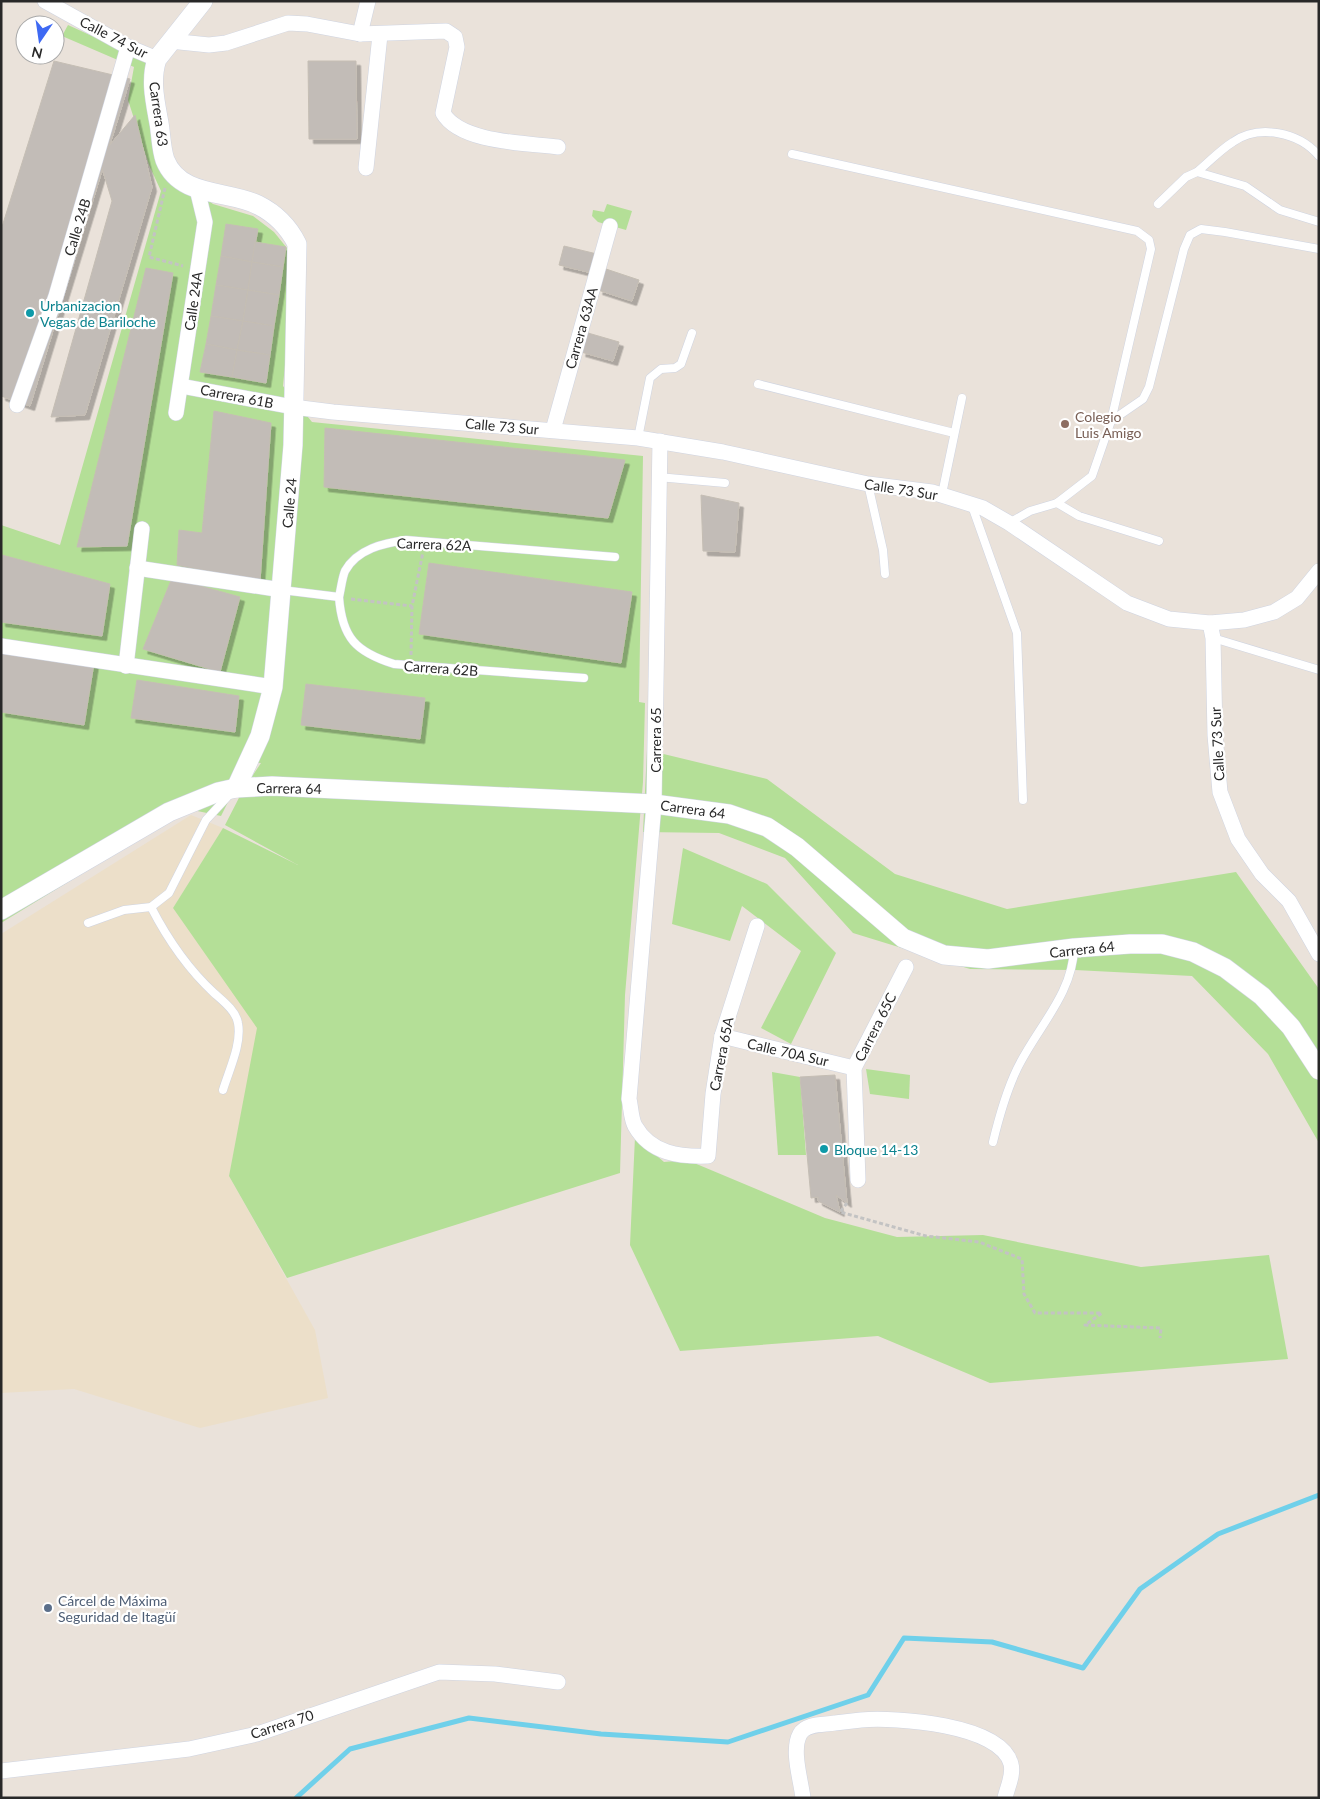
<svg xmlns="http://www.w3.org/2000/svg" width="1320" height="1799" viewBox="0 0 1320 1799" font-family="Lato,sans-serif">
	<defs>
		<filter id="shadow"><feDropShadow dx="4.5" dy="4.5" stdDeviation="0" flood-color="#0004"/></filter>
	</defs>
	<rect width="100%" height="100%" fill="#eae2da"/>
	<polygon fill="#ecdfc9" points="191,815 223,828 173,908 258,1028 229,1176 315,1330 328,1398 200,1428 74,1389 1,1393 1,934"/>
	<g fill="#b4df97">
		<polygon points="68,25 151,63 164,166 213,204 253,216 274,232 295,258 283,386 312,422 643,456 639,702 645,703 643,782 625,995 620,1173 287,1278 229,1176 257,1028 173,908 223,828 298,865 225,825 243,790 261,763 248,762 221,816 188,809 1,923 1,525 60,545 161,191 149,165 128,100 134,67 62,36"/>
		<polygon points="607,204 632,211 626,230 598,222 592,216 593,210 604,212"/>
		<polygon points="647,750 767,779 895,874 1007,909 1236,872 1319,989 1319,1143 1268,1054 1192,976 1075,970 970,969 853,933 785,858 719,833 643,832"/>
		<polygon points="683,848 767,884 836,953 791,1044 761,1028 801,951 742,906 730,941 672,924"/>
		<polygon points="866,1069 910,1075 909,1099 870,1094"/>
		<polygon points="772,1072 800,1077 806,1155 778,1155"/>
		<polygon points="635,1137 664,1162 687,1160 825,1218 897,1237 983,1235 1141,1267 1269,1255 1288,1359 990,1383 878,1336 680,1351 630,1245"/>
	</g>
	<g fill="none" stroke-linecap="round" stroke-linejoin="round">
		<polyline stroke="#6fd0ea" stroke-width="5" points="296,1798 350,1749 469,1718 601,1734 728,1742 868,1695 904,1638 992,1642 1083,1668 1140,1589 1218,1534 1319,1495"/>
	</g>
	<g fill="#c2bcb7" stroke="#c5beb4" filter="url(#shadow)">
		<polygon points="54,61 130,79 30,406 1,396 1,230"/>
		<polygon points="308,61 356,61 357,139 309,139"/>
		<polygon points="135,115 152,187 85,415 51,417 112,201 99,158"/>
		<polygon points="226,224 258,229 252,262 221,256"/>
		<polygon points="255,242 286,247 283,267 252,262"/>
		<polygon points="564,246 597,254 592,273 559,265"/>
		<polygon points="221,256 252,262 248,290 216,285"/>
		<polygon points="252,262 283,267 279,295 248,290"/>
		<polygon points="146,268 173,273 127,546 77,547"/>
		<polygon points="606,269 639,280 632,301 598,290"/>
		<polygon points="216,285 248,290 243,321 211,316"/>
		<polygon points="248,290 279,295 274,326 243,321"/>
		<polygon points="211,316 243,321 237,350 206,344"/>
		<polygon points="243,321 274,326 270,355 237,350"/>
		<polygon points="588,333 619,342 613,361 581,352"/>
		<polygon points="206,344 237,350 232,377 200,372"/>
		<polygon points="237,350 270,355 266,383 232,377"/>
		<polygon points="214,411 271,423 260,581 177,565 179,530 202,533"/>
		<polygon points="325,428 625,460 608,518 324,487"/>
		<polygon points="701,495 739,503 735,552 703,551"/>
		<polygon points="2,555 110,584 102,636 1,622"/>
		<polygon points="429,563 632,592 621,663 419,634"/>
		<polygon points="172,578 240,597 220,672 143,649"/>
		<polygon points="1,650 94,663 84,725 1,712"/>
		<polygon points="137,680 239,696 235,732 131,718"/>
		<polygon points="306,684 425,698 420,739 301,725"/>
		<polygon points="835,1075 847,1203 836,1195 840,1212 818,1201 818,1197 811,1198 800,1077"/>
	</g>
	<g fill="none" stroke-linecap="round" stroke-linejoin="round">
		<defs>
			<g id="service">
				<polyline points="792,154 1137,231 1149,240 1151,249 1111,421 1092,476 1057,503 1030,511 1009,523"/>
				<path d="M 1197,172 C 1209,162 1220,150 1233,142 C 1259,124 1299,132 1319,156"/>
				<polyline points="1158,204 1186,177 1197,172 1245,186 1280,210 1319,222"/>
				<polyline points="758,384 954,433"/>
				<polyline points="1111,421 1143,399 1149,387 1184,249 1190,235 1201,229 1225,232 1319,249"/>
				<polyline points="638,438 650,378 661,369 675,368 681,364 692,333"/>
				<polyline points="658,477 725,483"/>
				<polyline points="868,484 883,550 885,574"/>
				<polyline points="942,494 962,398"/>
				<polyline points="1057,503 1079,516 1159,541"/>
				<polyline points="972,506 1017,633 1023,800"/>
				<path d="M 282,590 L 339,597 C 341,589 342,578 345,571 C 357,549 384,543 406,540 L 615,557"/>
				<path d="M 339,597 C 342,638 356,652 394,664 L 584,678"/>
				<polyline points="1213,638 1319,670"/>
				<path d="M 151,907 C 168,940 187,968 214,993 C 223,1001 236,1011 238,1023 C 242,1044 229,1070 223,1090"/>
				<polyline points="88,923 124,910 151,907 169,893 206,820 230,794"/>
				<path d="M 993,1142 C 999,1117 1006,1092 1017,1069 C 1036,1029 1073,994 1074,948"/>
			</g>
			<g id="minor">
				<polyline points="45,1 128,47 157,59"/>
				<polyline points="360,34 368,1"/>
				<path d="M 170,41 L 209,45 L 226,43 L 288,23 L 307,24 L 360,34 L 446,31 L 455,37 L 457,47 L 443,113 C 460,143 527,143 558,147"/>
				<polyline points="366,168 380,35"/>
				<polyline points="181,386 293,407 333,412 638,438 723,452 868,484 932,492 983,508 1009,523 1127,603 1169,619 1210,623 1244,620 1274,612 1297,598 1319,571"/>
				<polyline points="17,405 56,296 128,47"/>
				<polyline points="176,413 205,222 197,189"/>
				<polyline points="553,430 610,226"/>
				<path d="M 660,441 L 654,804 L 629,1099 C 631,1107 631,1119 635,1126 C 651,1154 680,1157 708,1156 L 713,1094 L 722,1036 L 757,926"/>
				<polyline points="137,568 282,590"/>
				<polyline points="1210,623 1213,638 1215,735 1220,792 1238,839 1262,874 1289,901 1319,954"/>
				<polyline points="1,646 273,687"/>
				<polyline points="126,666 142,529"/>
				<polyline points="722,1036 854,1068"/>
				<polyline points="858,1180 854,1068 906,967"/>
				<polyline points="1,1771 189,1749 257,1734 439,1672 495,1674 558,1682"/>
				<path d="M 803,1798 C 801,1780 791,1750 800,1734 C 806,1723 824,1725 835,1723 C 844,1722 852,1721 861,1720 C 895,1717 1001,1724 1011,1764 C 1014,1775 1007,1788 1005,1798"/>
			</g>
			<g id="tertiary">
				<path d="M 203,1 L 157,59 C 150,80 155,101 159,123 C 161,134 161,149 165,160 C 180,198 229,190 258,205 C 276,214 288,226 297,244 L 293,445 L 273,687 L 260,736 L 236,788"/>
				<polyline points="1,910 169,812 218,792 236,788 272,786 654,804 729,814 767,827 797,847 903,938 944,955 988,959 1074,948 1130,944 1162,944 1193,952 1225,968 1262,996 1291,1027 1319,1070"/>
			</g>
		</defs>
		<use href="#service" stroke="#cfd4e1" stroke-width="9"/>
		<use href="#minor" stroke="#cfd4e1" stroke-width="16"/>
		<use href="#tertiary" stroke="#cfd4e1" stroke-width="20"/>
		<g stroke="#c3c3c3" stroke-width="3" stroke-dasharray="4 2.5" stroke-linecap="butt">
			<polyline points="165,188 149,257 183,266"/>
			<polyline points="351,599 412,606"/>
			<polyline points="411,655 412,606 423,552"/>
			<polyline points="847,1203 840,1212 926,1236 979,1242 1022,1259 1024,1294 1035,1313 1102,1313 1085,1325 1161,1328 1160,1338"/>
		</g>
		<use href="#service" stroke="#fff" stroke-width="8"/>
		<use href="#minor" stroke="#fff" stroke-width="15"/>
		<use href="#tertiary" stroke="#fff" stroke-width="19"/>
	</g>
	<g fill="#0f9aa8" stroke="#fff" stroke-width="2">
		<circle cx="30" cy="313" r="5"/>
		<circle cx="824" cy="1149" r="5"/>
	</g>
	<circle fill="#8d6e63" stroke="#fff" stroke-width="2" cx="1065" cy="424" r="5"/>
	<circle fill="#5c6f8a" stroke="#fff" stroke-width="2" cx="48" cy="1608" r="5"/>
	<g text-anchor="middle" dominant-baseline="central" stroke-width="4.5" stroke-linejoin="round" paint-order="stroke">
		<g font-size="14" fill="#282828" stroke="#fff">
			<text transform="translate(114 37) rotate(27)">Calle 74 Sur</text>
			<text transform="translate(159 114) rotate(82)">Carrera 63</text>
			<text transform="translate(77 227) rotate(-73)">Calle 24B</text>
			<text transform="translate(193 301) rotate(-82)">Calle 24A</text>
			<text transform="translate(581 328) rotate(-74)">Carrera 63AA</text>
			<text transform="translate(237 396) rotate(11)">Carrera 61B</text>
			<text transform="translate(502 426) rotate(5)">Calle 73 Sur</text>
			<text transform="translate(901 489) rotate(9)">Calle 73 Sur</text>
			<text transform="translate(289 503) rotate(-85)">Calle 24</text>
			<text transform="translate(434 544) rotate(2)">Carrera 62A</text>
			<text transform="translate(441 668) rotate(4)">Carrera 62B</text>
			<text transform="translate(655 740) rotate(-90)">Carrera 65</text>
			<text transform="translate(1217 744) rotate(-93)">Calle 73 Sur</text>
			<text transform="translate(289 788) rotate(1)">Carrera 64</text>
			<text transform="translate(693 809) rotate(8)">Carrera 64</text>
			<text transform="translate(1082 949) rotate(-6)">Carrera 64</text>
			<text transform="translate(875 1027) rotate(-63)">Carrera 65C</text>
			<text transform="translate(788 1052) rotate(13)">Calle 70A Sur</text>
			<text transform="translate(721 1054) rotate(-79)">Carrera 65A</text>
			<text transform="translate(282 1724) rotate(-18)">Carrera 70</text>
		</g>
		<g font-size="14" fill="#0d838f" stroke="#fff" text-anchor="start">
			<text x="40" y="305">Urbanizacion<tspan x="40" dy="16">Vegas de Bariloche</tspan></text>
			<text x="834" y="1149">Bloque 14-13</text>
		</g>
		<g font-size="14" fill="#785e54" stroke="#fff" text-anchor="start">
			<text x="1075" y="416">Colegio<tspan x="1075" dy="16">Luis Amigo</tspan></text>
		</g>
		<g font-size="14" fill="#4e5e75" stroke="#fff" text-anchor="start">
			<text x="58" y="1600">Cárcel de Máxima<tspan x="58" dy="16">Seguridad de Itagüí</tspan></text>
		</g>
	</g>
	<rect width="1320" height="1799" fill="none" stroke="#282828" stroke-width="5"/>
	<g transform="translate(40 40) rotate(193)"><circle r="24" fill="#ffffff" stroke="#a9a9a9"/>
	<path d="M0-4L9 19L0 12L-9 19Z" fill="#3e69f3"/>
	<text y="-8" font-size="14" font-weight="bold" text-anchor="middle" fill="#282828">N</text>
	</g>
</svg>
